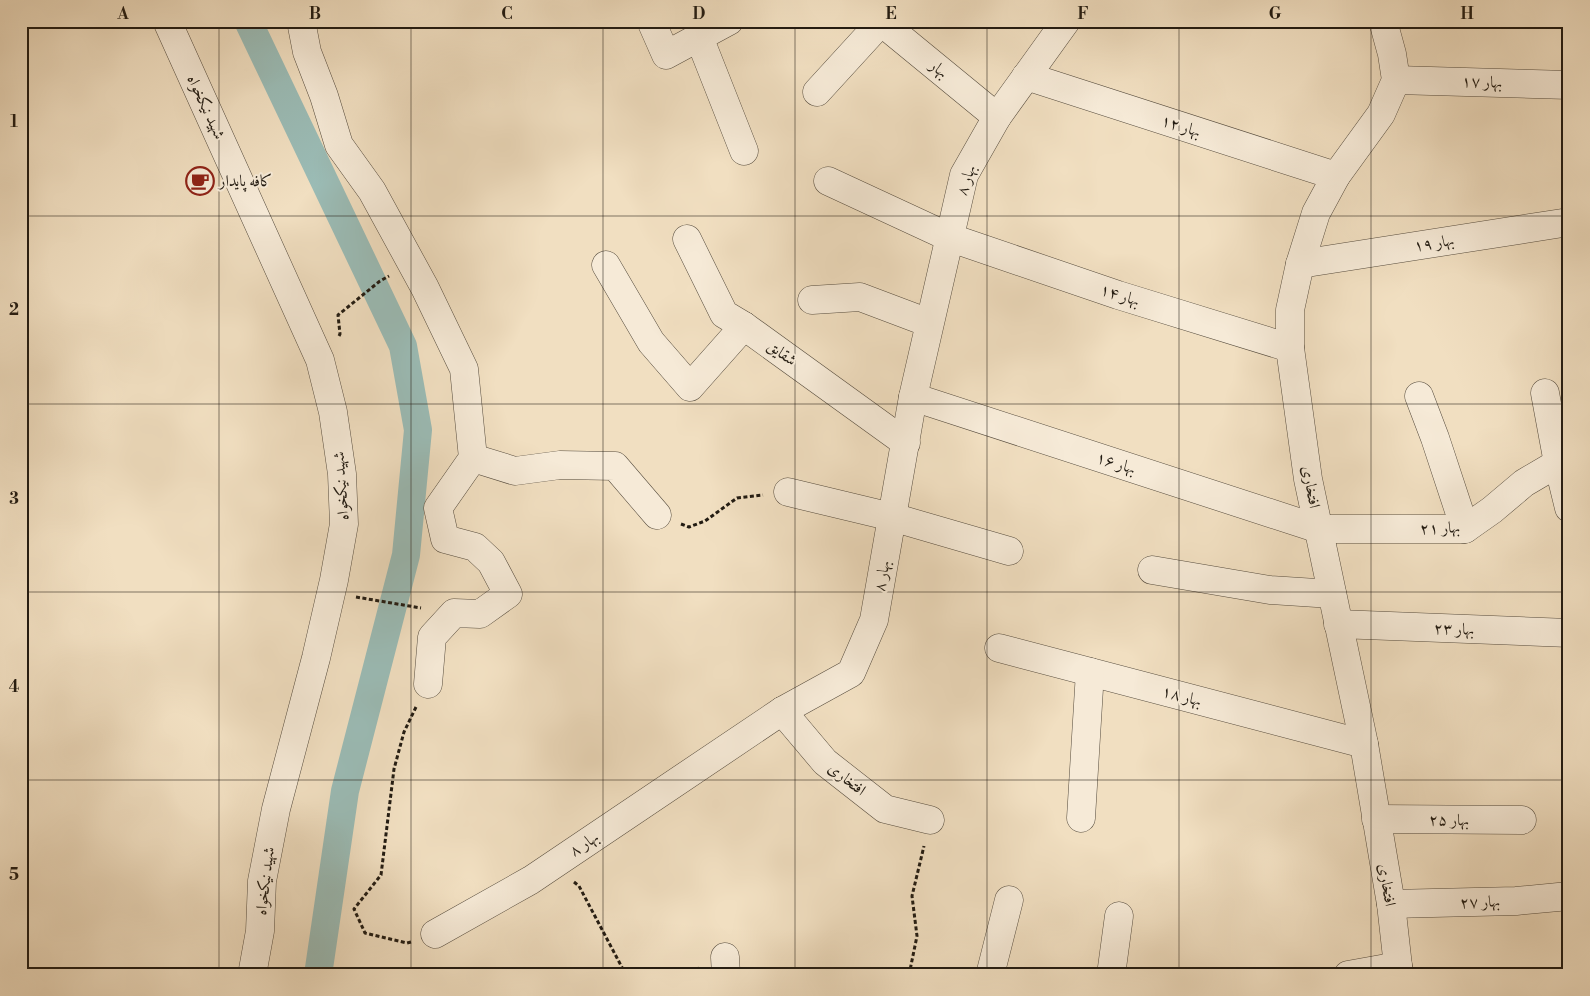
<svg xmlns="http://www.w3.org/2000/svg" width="1590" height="996" viewBox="0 0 1590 996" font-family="'Libre Bodoni',Amiri,serif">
	<rect width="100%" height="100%" fill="#f1dfc1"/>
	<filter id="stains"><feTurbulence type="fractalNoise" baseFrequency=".004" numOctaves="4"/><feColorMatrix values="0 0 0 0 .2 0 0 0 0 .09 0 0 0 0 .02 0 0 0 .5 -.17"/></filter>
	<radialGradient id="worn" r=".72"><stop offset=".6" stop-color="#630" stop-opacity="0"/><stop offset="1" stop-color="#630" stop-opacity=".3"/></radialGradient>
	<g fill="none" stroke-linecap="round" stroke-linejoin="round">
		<polyline stroke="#9bbcb6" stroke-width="28" points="248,21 403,346 418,430 406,555 345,791 318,975"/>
		<defs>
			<g id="minor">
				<polyline points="167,21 320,360 333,412 342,474 344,524 334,580 316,658 276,809 262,881 260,931 252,975"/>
				<polyline points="301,21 307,52 324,96 339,145 372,191 425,288 464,369 473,458 438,508 445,539 475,547 491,562 508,594 480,614 454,613 432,637 428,684"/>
				<polyline points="651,21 666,55 729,21"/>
				<polyline points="880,21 997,117"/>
				<polyline points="1383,21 1392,54 1396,80 1381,114 1336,176 1316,213 1300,264 1290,310 1290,348 1308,479 1364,744 1391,904 1399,975"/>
				<polyline points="699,37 744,151"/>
				<polyline points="1026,76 1336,176"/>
				<polyline points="1396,80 1569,85"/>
				<polyline points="817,92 881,22"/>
				<polyline points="828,181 951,238 1118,295 1290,348"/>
				<polyline points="687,239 724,314 744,326 906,443"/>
				<polyline points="1300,264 1569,222"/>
				<polyline points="606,265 651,342 690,387 744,326"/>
				<polyline points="812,300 860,297 929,323"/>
				<polyline points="1545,393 1558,463 1569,508"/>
				<polyline points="1419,396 1435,438 1465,529"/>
				<polyline points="913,397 1319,529 1465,529 1492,510 1524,483 1558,463 1569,459"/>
				<polyline points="473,458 515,471 560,465 615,466 657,515"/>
				<polyline points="788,492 892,517 1009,551"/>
				<polyline points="1152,570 1270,590 1332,594"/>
				<polyline points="1338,624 1569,633"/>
				<polyline points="999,648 1364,744"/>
				<polyline points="782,711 825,762 885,809 930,820"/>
				<polyline points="1081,818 1090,672"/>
				<polyline points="1376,819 1522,820"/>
				<polyline points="1391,904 1516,901 1569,896"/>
				<polyline points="435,934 531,880 782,711 851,673 874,620 913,397 964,175 997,117 1066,21"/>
				<polyline points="725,957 726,975"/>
				<polyline points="990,975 1009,900"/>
				<polyline points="1111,975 1119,916"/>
				<polyline points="1348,975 1398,966"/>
			</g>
		</defs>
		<use href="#minor" stroke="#564c3e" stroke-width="29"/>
		<g stroke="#221b12" stroke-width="3" stroke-dasharray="4 2.5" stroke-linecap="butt">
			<polyline points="339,336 340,334 338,315 380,281 389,276"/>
			<polyline points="681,524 689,527 705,521 737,498 763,495"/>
			<polyline points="356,597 421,608"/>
			<polyline points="574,882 579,886 626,975"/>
			<polyline points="411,942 407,943 365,933 354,909 381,875 394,769 404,732 416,707"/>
			<polyline points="685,975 699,968"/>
			<polyline points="909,975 917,936 912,896 924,846"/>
		</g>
		<use href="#minor" stroke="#f6ead7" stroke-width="28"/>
	</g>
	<path fill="none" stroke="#221b12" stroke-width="1" stroke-opacity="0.55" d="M 219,21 L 219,975M 411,21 L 411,975M 603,21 L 603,975M 795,21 L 795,975M 987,21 L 987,975M 1179,21 L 1179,975M 1371,21 L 1371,975M 21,216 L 1569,216M 21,404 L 1569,404M 21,592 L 1569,592M 21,780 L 1569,780"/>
	<defs>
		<symbol id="cafe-ring" viewBox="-11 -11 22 22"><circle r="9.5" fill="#f6ead7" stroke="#8f2418" stroke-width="1.5"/><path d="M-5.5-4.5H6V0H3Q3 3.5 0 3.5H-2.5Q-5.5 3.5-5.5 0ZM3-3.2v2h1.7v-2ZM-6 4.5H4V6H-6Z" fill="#8f2418"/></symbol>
	</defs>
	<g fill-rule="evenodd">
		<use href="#cafe-ring" x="184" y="165" width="32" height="32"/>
	</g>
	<g text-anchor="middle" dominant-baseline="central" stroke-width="4" stroke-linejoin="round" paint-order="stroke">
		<g font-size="16" fill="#221b12" stroke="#f6ead7">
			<text transform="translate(939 69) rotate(39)">بهار</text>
			<text transform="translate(1482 82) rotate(2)">بهار ۱۷</text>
			<text transform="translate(206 107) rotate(65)">شهید نیکخواه</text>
			<text transform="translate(1181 126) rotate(18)">بهار ۱۲</text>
			<text transform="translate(966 180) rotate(-71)">بهار ۸</text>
			<text transform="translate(1434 243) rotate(-9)">بهار ۱۹</text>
			<text transform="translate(1120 295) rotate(18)">بهار ۱۴</text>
			<text transform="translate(782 353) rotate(36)">شقایق</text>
			<text transform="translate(1116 463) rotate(18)">بهار ۱۶</text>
			<text transform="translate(341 486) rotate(-94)">شهید نیکخواه</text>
			<text transform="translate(1311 487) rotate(80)">افتخاری</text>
			<text transform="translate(1440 528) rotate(-2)">بهار ۲۱</text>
			<text transform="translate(882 576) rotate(-80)">بهار ۸</text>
			<text transform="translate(1454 629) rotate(2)">بهار ۲۳</text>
			<text transform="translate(1182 696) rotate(15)">بهار ۱۸</text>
			<text transform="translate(847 779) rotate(38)">افتخاری</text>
			<text transform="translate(1449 820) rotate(1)">بهار ۲۵</text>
			<text transform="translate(584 844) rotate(-34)">بهار ۸</text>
			<text transform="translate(265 881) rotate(-83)">شهید نیکخواه</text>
			<text transform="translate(1387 885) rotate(81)">افتخاری</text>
			<text transform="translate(1480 902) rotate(-2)">بهار ۲۷</text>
		</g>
		<g font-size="16" fill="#221b12" stroke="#f6ead7" text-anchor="start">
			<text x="219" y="181">کافه پایدار</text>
		</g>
	</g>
	<rect width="1590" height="996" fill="none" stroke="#f1dfc1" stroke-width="55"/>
	<rect x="28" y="28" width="1534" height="940" fill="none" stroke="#221b12" stroke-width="2"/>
	<g font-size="16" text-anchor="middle" font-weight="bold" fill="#221b12">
		<text x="123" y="19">A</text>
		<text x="315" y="19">B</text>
		<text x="507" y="19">C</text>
		<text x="699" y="19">D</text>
		<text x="891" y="19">E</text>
		<text x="1083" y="19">F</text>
		<text x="1275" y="19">G</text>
		<text x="1467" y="19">H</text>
		<text x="14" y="127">1</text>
		<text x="14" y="315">2</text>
		<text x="14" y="504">3</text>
		<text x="14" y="692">4</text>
		<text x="14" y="880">5</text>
	</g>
	<rect width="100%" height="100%" filter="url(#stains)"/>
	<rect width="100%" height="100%" fill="url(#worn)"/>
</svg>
